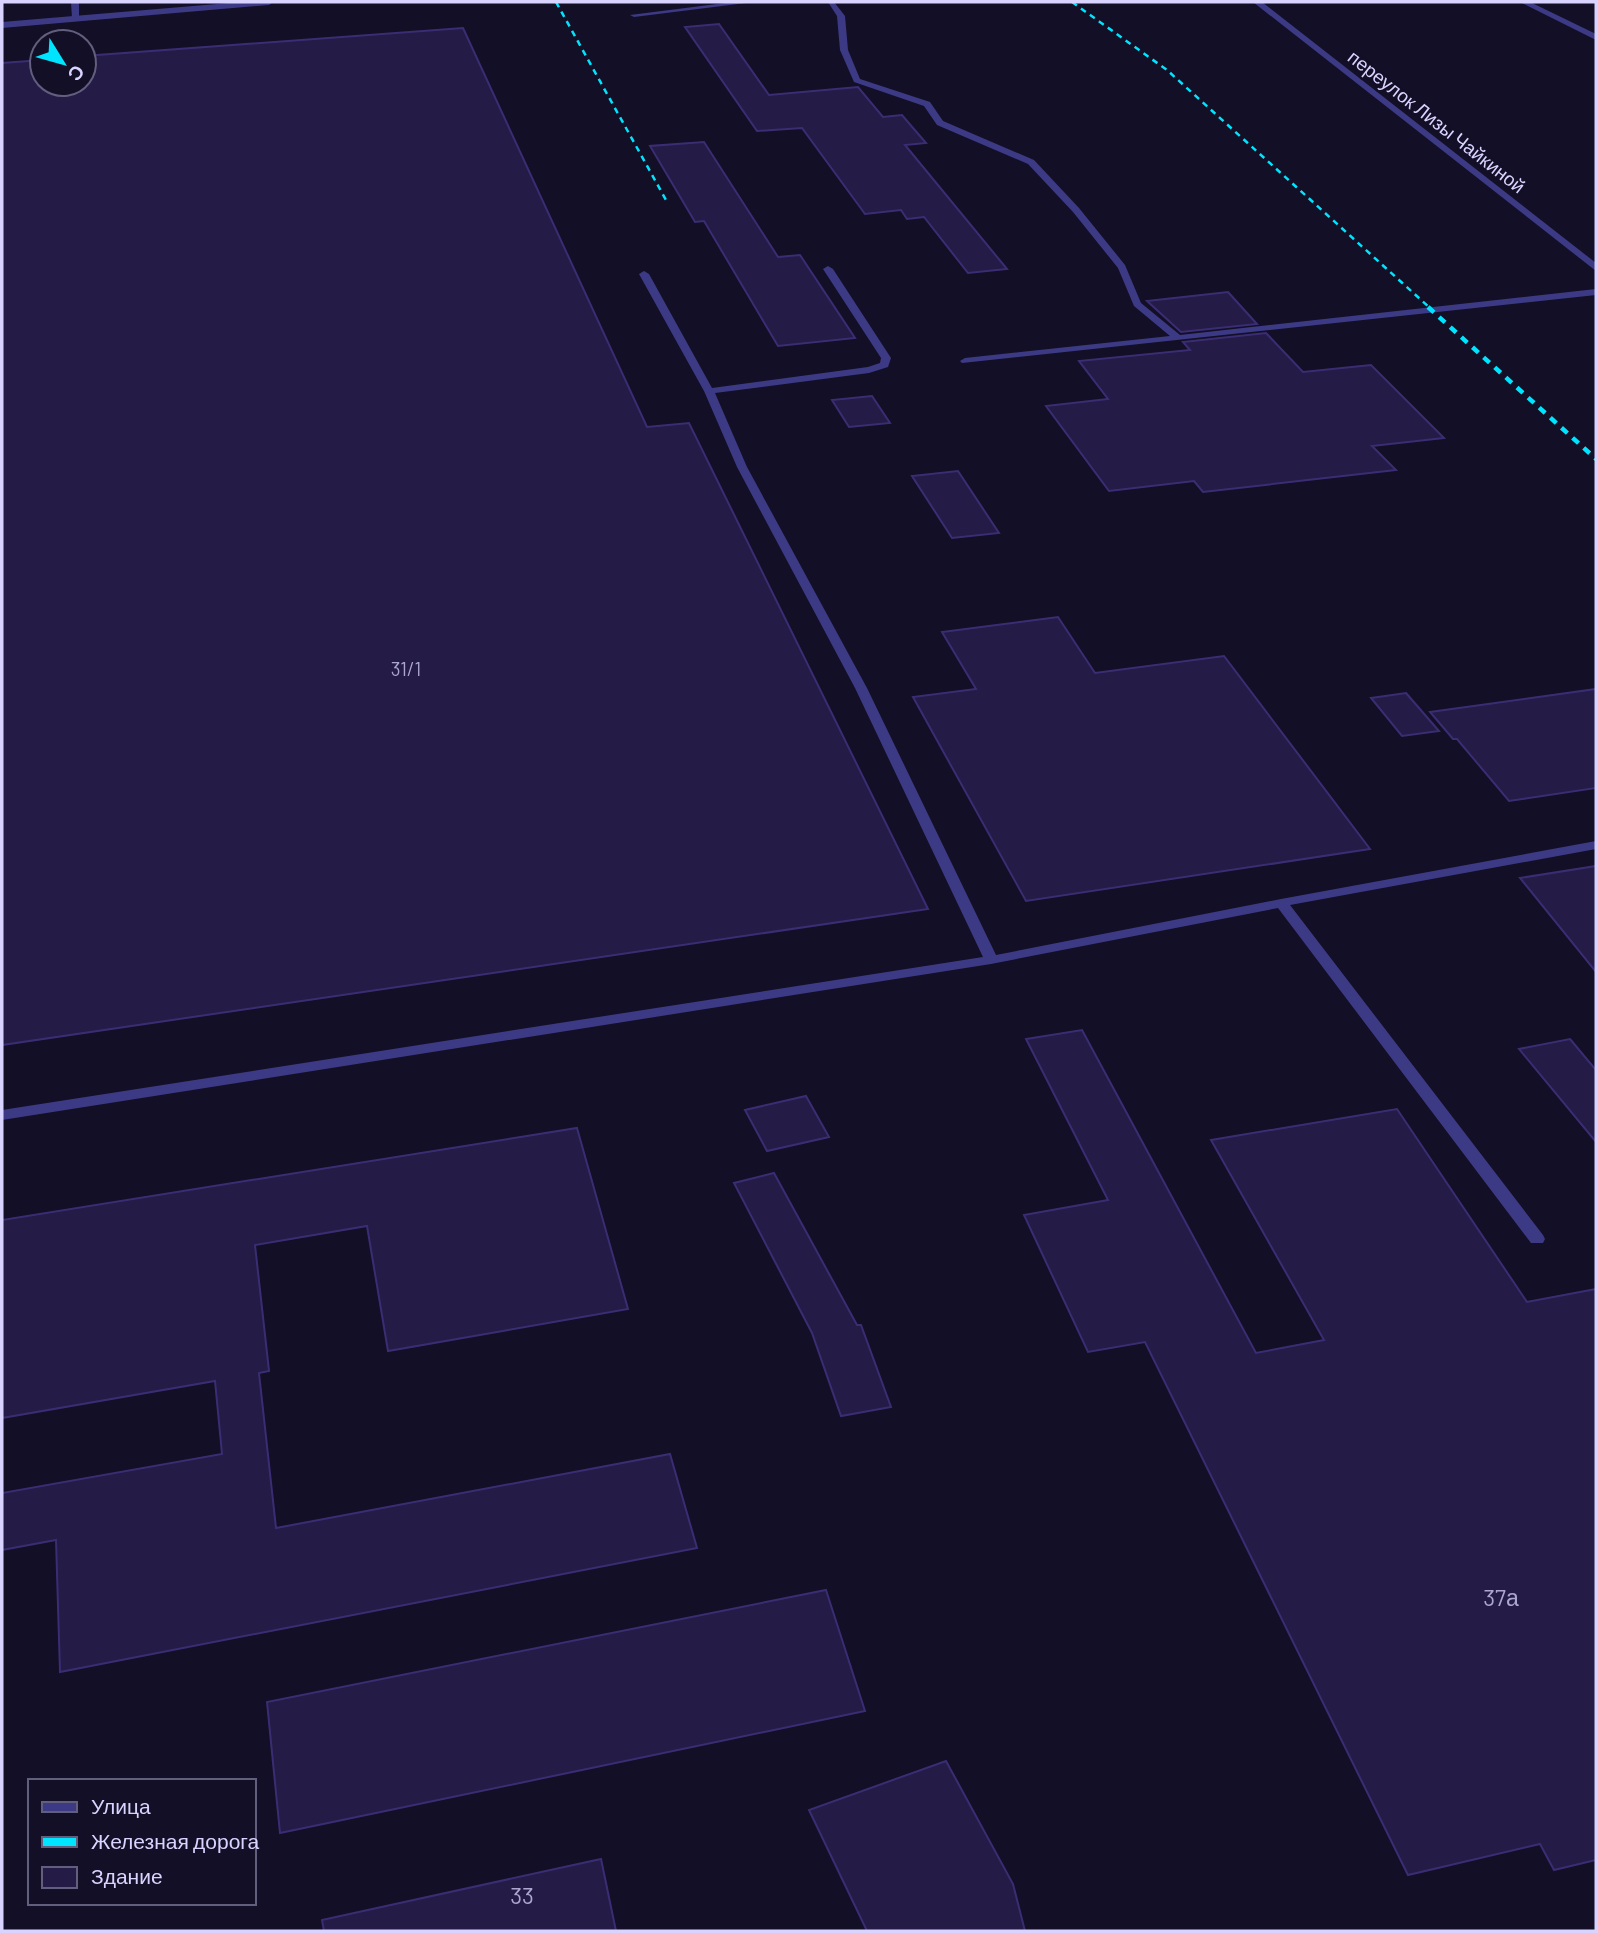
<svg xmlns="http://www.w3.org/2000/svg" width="1598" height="1933" viewBox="0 0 1598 1933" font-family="Barlow,sans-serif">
	<rect width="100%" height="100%" fill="#130f26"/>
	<g fill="#241b47" stroke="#3b2d73" stroke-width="2">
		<polygon points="719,24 769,95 858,87 883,117 902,115 926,143 905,145 1007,269 968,273 924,217 907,219 901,210 865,214 802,128 757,131 685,27"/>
		<polygon points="463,28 647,427 689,423 928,909 2,1045 2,63 42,60 42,84 84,84 84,56"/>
		<polygon points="704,142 778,257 800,255 855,338 778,346 704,221 695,222 650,146"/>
		<polygon points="1228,292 1257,324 1181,332 1147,301"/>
		<polygon points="1266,333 1303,372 1371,365 1444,438 1372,446 1396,470 1203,492 1194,481 1109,491 1046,406 1108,399 1079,361 1190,350 1183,342"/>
		<polygon points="872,396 890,423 849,427 832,400"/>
		<polygon points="958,471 999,533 952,538 912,476"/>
		<polygon points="1058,617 1095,673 1224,656 1370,849 1026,901 913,697 976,689 942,632"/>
		<polygon points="1596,689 1596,788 1509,801 1457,739 1453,739 1430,712"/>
		<polygon points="1406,693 1439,731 1402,736 1371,698"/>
		<polygon points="1596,866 1596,972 1520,878"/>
		<polygon points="1082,1030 1256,1353 1324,1340 1211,1140 1397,1109 1527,1302 1596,1289 1596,1860 1554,1870 1540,1844 1408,1875 1145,1342 1088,1352 1024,1215 1108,1200 1026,1039"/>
		<polygon points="1570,1039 1596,1070 1596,1142 1519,1049"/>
		<polygon points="806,1096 829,1137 767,1151 745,1110"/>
		<polygon points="577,1128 628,1309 388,1351 367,1226 255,1245 269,1371 259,1373 276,1528 670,1454 697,1548 60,1672 56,1540 2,1550 2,1493 222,1454 215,1381 2,1418 2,1220"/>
		<polygon points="774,1173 857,1325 861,1325 891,1407 841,1416 812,1333 734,1183"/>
		<polygon points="826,1590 865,1711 280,1833 267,1702"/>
		<polygon points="946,1761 1013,1884 1025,1931 867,1931 809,1810"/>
		<polygon points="601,1859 616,1931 324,1931 322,1920"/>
	</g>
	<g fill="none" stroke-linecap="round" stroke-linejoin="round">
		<g fill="#3d3a85" fill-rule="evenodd">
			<polygon points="71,2 79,2 79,20 72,18"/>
			<polygon points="733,2 754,2 634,17 630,15"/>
			<polygon points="828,2 834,2 845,16 848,50 860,79 930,102 943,121 1034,160 1079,208 1125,265 1141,303 1180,335 1596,289 1596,295 962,363 960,361 965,358 1170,336 1134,306 1118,268 1073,212 1028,164 937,125 924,106 854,82 840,50 837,16"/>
			<polygon points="828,266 833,269 891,358 888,367 869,373 715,393 747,467 867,688 996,955 1281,899 1596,841 1596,849 1290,905 1543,1235 1545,1239 1543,1243 1531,1243 1278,908 991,964 2,1120 2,1110 983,957 855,688 737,467 704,391 639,274 644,271 649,274 712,388 868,367 880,363 881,358 823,269"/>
		</g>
		<g fill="#3d3a85" fill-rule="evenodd">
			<polygon points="241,2 273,2 269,5 2,28 2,22"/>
			<polygon points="1253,2 1262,2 1596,263 1596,271"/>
			<polygon points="1520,2 1530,2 1596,34 1596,40"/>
		</g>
		<g stroke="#00e5ff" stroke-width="2.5" stroke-dasharray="6 5" stroke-linecap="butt">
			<polyline points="556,2 666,200"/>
			<polyline points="1072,2 1167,70 1430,308"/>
		</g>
		<polyline stroke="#00e5ff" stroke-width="4.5" stroke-dasharray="8 7" stroke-linecap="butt" points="1428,307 1596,459"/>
	</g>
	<g text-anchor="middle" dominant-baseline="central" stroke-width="5" stroke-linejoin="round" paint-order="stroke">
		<g font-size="19" fill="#d9d4ff" stroke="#130f26">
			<text transform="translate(1437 121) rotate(38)">переулок Лизы Чайкиной</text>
		</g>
		<g font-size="19" fill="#aca6d1">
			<text x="406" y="668">31/1</text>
		</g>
		<g font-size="23" fill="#aca6d1">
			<text x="1501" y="1597">37а</text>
			<text x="522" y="1895">33</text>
		</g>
	</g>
	<rect width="1598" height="1933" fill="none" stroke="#d9d4ff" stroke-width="7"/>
	<rect x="28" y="1779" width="228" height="126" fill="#130f26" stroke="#625e7d" stroke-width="2"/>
	<rect x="42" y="1802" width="35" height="10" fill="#3d3a85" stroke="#625e7d" stroke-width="2"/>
	<text x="91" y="1814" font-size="21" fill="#d9d4ff">Улица</text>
	<rect x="42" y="1837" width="35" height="10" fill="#00e5ff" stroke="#625e7d" stroke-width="2"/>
	<text x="91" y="1849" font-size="21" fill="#d9d4ff">Железная дорога</text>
	<rect x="42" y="1867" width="35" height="21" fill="#241b47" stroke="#625e7d" stroke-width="2"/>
	<text x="91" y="1884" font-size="21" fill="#d9d4ff">Здание</text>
	<g transform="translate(63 63) rotate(127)"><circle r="33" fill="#130f26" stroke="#625e7d" stroke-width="2"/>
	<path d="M0-5L12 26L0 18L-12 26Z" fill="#00e5ff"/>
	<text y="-10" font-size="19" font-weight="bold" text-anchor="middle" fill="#d9d4ff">С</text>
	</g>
</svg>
